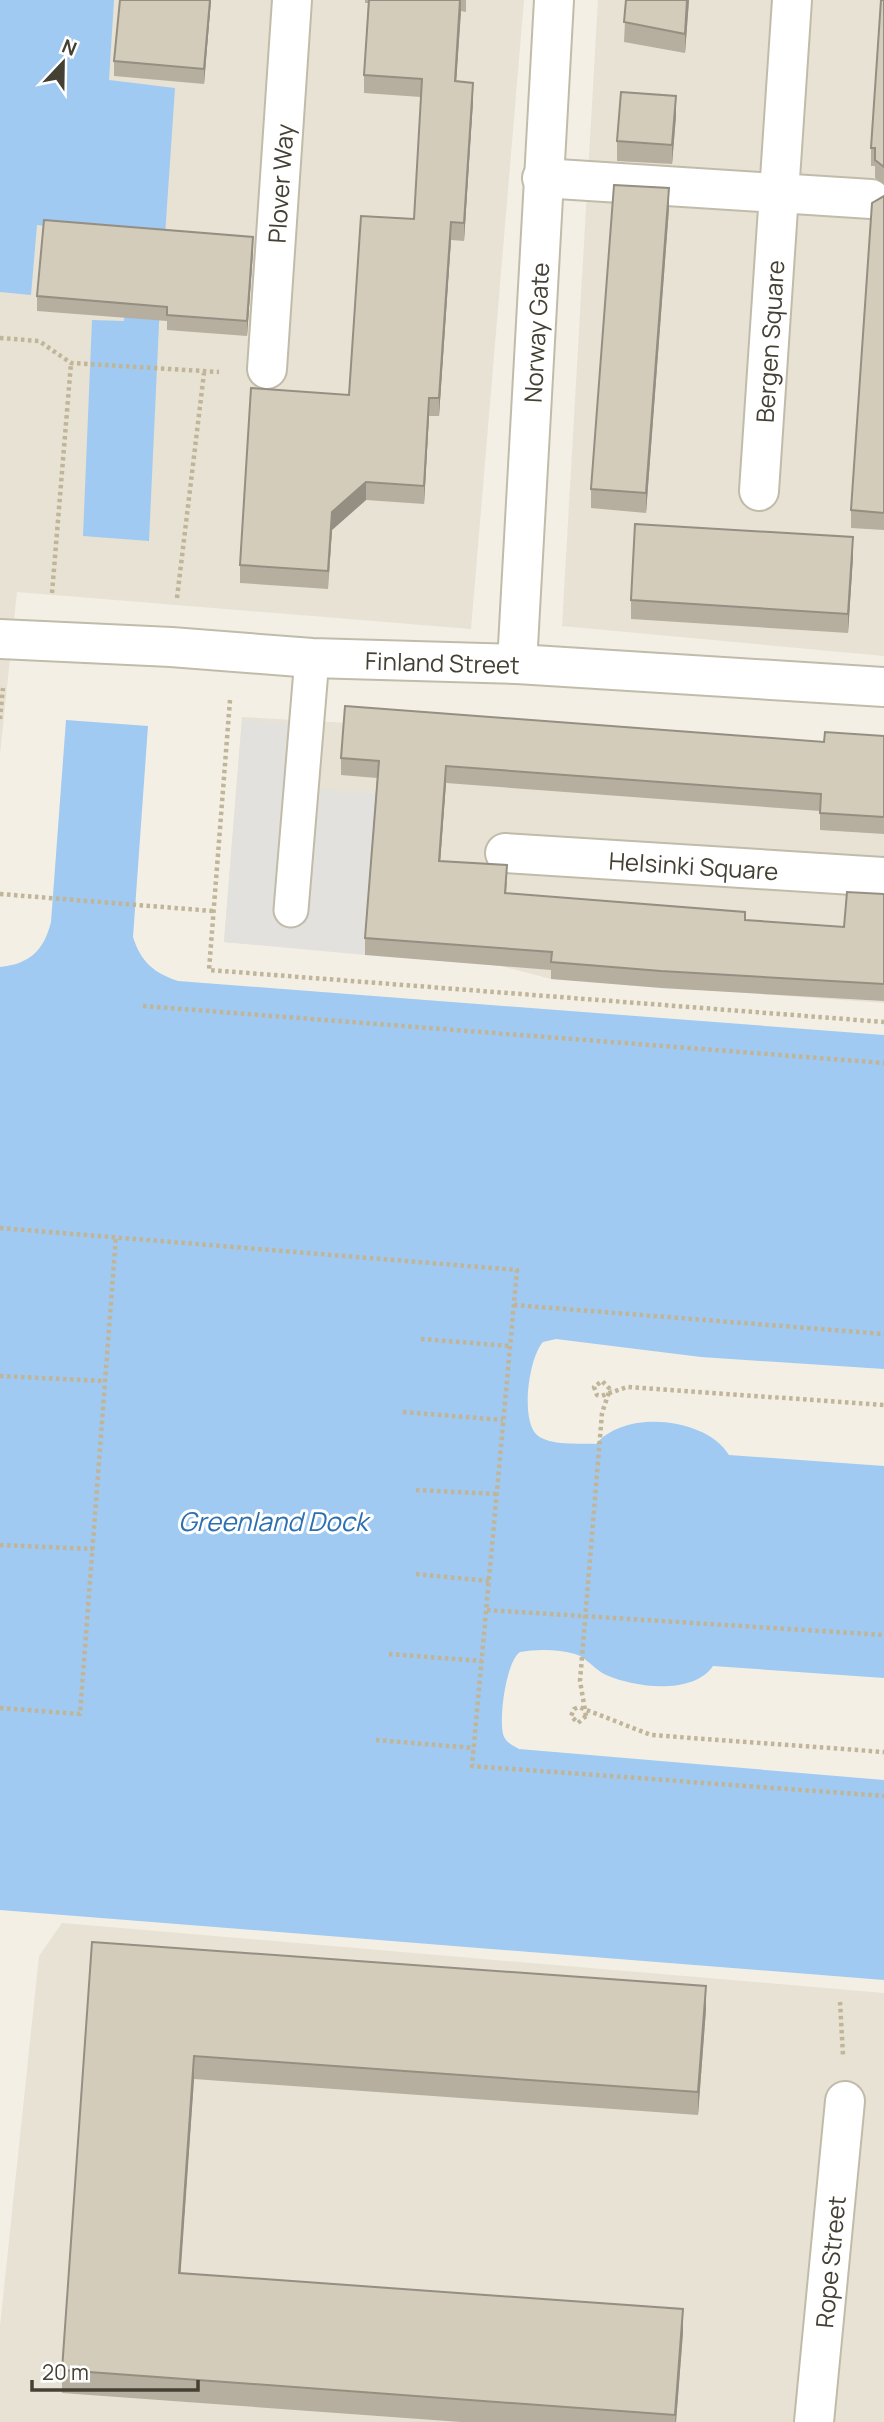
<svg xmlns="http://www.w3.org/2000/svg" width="884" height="2422" viewBox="0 0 884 2422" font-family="Manrope,sans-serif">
	<rect width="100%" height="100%" fill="#f3efe5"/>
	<g fill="#e7e2d3">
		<polygon points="0,0 524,0 471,629 17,592 0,754"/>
		<polygon points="598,0 884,0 884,656 562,626"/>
		<polygon points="242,717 884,753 884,1003 551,979 501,966 224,942"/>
		<polygon points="62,1923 884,1993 884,2422 0,2422 0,2326 39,1956"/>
	</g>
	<polygon fill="#e3e1dd" points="242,720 291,724 287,786 376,794 365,955 224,942"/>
	<g fill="#a0caf1">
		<polygon points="0,0 114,0 109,80 175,88 159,324 149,541 83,536 92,320 124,321 132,235 37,225 31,295 0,292"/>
		<path d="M 66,720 L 148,726 L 133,937 C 141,962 154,973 178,981 L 884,1035 L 884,1369 L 701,1357 L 556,1339 L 543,1342 C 529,1357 520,1420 537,1435 C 550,1446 579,1443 596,1444 C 625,1409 706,1417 729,1455 L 884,1466 L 884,1678 L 713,1666 C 693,1695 636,1688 606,1675 C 595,1670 586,1657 575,1654 C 559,1649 536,1649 520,1652 C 506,1662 499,1716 503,1734 C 505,1742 512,1745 519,1749 L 884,1780 L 884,1980 L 0,1910 L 0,967 C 30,964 44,950 51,922 Z"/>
	</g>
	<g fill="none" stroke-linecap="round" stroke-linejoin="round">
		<defs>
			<polyline id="lane" points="291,910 312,658"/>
			<g id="street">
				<polyline points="542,178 871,199"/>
				<path id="s1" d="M 267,369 L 292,0"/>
				<path id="s2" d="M 759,491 L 792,0"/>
				<path id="s3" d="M 0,639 L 171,647 L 312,658 L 517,664 L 884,687"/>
				<path id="s4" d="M 517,664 L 554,0"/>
				<path id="s5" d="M 505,853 L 884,877"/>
				<path id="s6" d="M 814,2422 L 845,2101"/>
			</g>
		</defs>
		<use href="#lane" stroke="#c1bbaa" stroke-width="37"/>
		<use href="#street" stroke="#c1bbaa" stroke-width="42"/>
		<g stroke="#c0b598" stroke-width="4.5" stroke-dasharray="3.5 3.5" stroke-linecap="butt">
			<polyline points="0,338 39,341 71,363 219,372"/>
			<polyline points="52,593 71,363"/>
			<polyline points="177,598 204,373"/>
			<polyline points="230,700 209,970 884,1022"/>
			<polyline points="0,719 3,688"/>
			<polyline points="0,894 213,911"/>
			<polyline points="143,1006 884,1063"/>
			<polyline points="0,1228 517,1270 472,1766 884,1796"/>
			<polyline points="514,1305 884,1334"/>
			<polyline points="421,1339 510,1346"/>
			<polyline points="0,1376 105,1381"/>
			<polyline points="610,1389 602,1381 594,1387 597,1395 601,1396 627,1387 884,1405"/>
			<polyline points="403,1412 503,1420"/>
			<polyline points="416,1490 497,1494"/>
			<polyline points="0,1545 93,1549"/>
			<polyline points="416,1574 489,1581"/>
			<polyline points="487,1610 884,1635"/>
			<polyline points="389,1654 482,1661"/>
			<polyline points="0,1708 80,1714 116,1236"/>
			<polyline points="586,1716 578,1723 571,1716 574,1709 579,1707 651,1735 884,1752"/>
			<polyline points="376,1740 474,1748"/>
			<polyline points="840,2002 843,2055"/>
		</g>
		<use href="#lane" stroke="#fff" stroke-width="33"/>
		<use href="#street" stroke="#fff" stroke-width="38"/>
		<polyline stroke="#c0b598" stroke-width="4.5" stroke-dasharray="3.5 3.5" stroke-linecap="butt" points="586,1716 580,1681 602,1413 610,1389"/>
	</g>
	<g fill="#b6afa0">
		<polygon points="120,0 211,0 204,84 114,76 114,61"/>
		<polygon points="365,0 466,0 466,12 461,11 456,81 473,101 464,241 451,240 439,416 429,416 424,504 366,500 332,530 328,589 240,583 240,565 349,395 414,219 421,97 364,93 364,75 368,3 365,3"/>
		<polygon points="626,0 689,0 685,53 624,42"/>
		<polygon points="884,0 884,184 875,178 875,166 871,166 871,148"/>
		<polygon points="676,116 672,164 617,161 617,141"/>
		<polygon points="884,196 884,530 851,528 851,510"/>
		<polygon points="669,208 646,513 591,508 591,489"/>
		<polygon points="253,252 247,336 167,330 167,321 37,311 37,296"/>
		<polygon points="853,557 848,633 631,619 631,600"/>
		<polygon points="884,736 884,834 820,830 820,811 446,783 440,861 507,882 506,893 745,920 844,927 884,894 884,1001 661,988 551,979 551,970 365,955 365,938 377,778 341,775 341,758 824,742"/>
		<polygon points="92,1942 706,2009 698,2115 194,2079 180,2273 683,2332 676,2422 461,2422 62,2393 62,2370"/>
	</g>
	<g fill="#948f82">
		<polygon points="210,0 211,0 204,84 204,69"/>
		<polygon points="461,0 461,11 455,99 455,81"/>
		<polygon points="687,0 689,0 685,53 685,34"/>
		<polygon points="473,83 473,101 464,241 464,223"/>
		<polygon points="676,96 676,116 672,164 672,145"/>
		<polygon points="669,188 669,208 646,513 646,493"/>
		<polygon points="451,222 451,240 439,416 439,398"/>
		<polygon points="253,237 253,252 247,336 247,321"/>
		<polygon points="429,398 429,416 424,504 424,486"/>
		<polygon points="366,482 366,500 332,530 328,589 332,512"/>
		<polygon points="853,537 853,557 848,633 848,614"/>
		<polygon points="446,766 446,783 439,878 439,861"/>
		<polygon points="706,1986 706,2009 698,2115 698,2092"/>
		<polygon points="194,2056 194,2079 179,2296 179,2273"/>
		<polygon points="683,2309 683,2332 676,2422 675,2422"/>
	</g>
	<g fill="#d4ccba" stroke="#948f82" stroke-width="2">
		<polygon points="120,0 210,0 204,69 114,61"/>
		<polygon points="369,0 460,0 455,81 473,83 464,223 451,222 439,398 429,398 424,486 366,482 332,512 328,571 240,565 251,388 349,395 361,216 414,219 422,79 364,75"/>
		<polygon points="626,0 687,0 685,34 624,22"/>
		<polygon points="881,0 884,0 884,167 875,160 875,148 871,148"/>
		<polygon points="621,92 676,96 672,145 617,141"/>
		<polygon points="614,185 669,188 646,493 591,489"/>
		<polygon points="884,196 884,513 851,510 872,203"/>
		<polygon points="44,220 253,237 247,321 167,315 167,307 37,296"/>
		<polygon points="635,524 853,537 848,614 631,600"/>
		<polygon points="345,706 824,742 825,732 884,736 884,817 820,813 821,794 446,766 439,861 507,865 505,893 745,912 745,920 844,927 847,892 884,894 884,984 661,971 551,962 552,952 365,938 379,761 341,758"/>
		<polygon points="92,1942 706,1986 698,2092 194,2056 179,2273 683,2309 675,2415 62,2370"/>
	</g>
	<g text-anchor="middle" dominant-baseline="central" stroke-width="6" stroke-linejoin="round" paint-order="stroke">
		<g font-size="24" fill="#454034" stroke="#fff">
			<text stroke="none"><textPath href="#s1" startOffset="186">Plover Way</textPath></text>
			<text stroke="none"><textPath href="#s4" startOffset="332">Norway Gate</textPath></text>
			<text stroke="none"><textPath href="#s2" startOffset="150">Bergen Square</textPath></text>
			<text stroke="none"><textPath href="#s3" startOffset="443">Finland Street</textPath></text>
			<text stroke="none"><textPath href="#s5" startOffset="189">Helsinki Square</textPath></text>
			<text stroke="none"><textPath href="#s6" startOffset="161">Rope Street</textPath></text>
		</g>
		<g font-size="26" font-style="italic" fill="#2d70b1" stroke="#fff">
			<text x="273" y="1521">Greenland Dock</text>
		</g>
	</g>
	<g transform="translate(63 63) rotate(22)" stroke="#ffffff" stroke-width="5" paint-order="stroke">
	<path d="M0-5L12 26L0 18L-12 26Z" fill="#454034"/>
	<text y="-10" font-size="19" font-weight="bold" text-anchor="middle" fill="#454034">N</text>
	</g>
	<path d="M32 2380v10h166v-10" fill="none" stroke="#454034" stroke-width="3.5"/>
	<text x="42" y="2380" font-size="21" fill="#454034" stroke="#ffffff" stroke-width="5" paint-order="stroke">20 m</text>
</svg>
